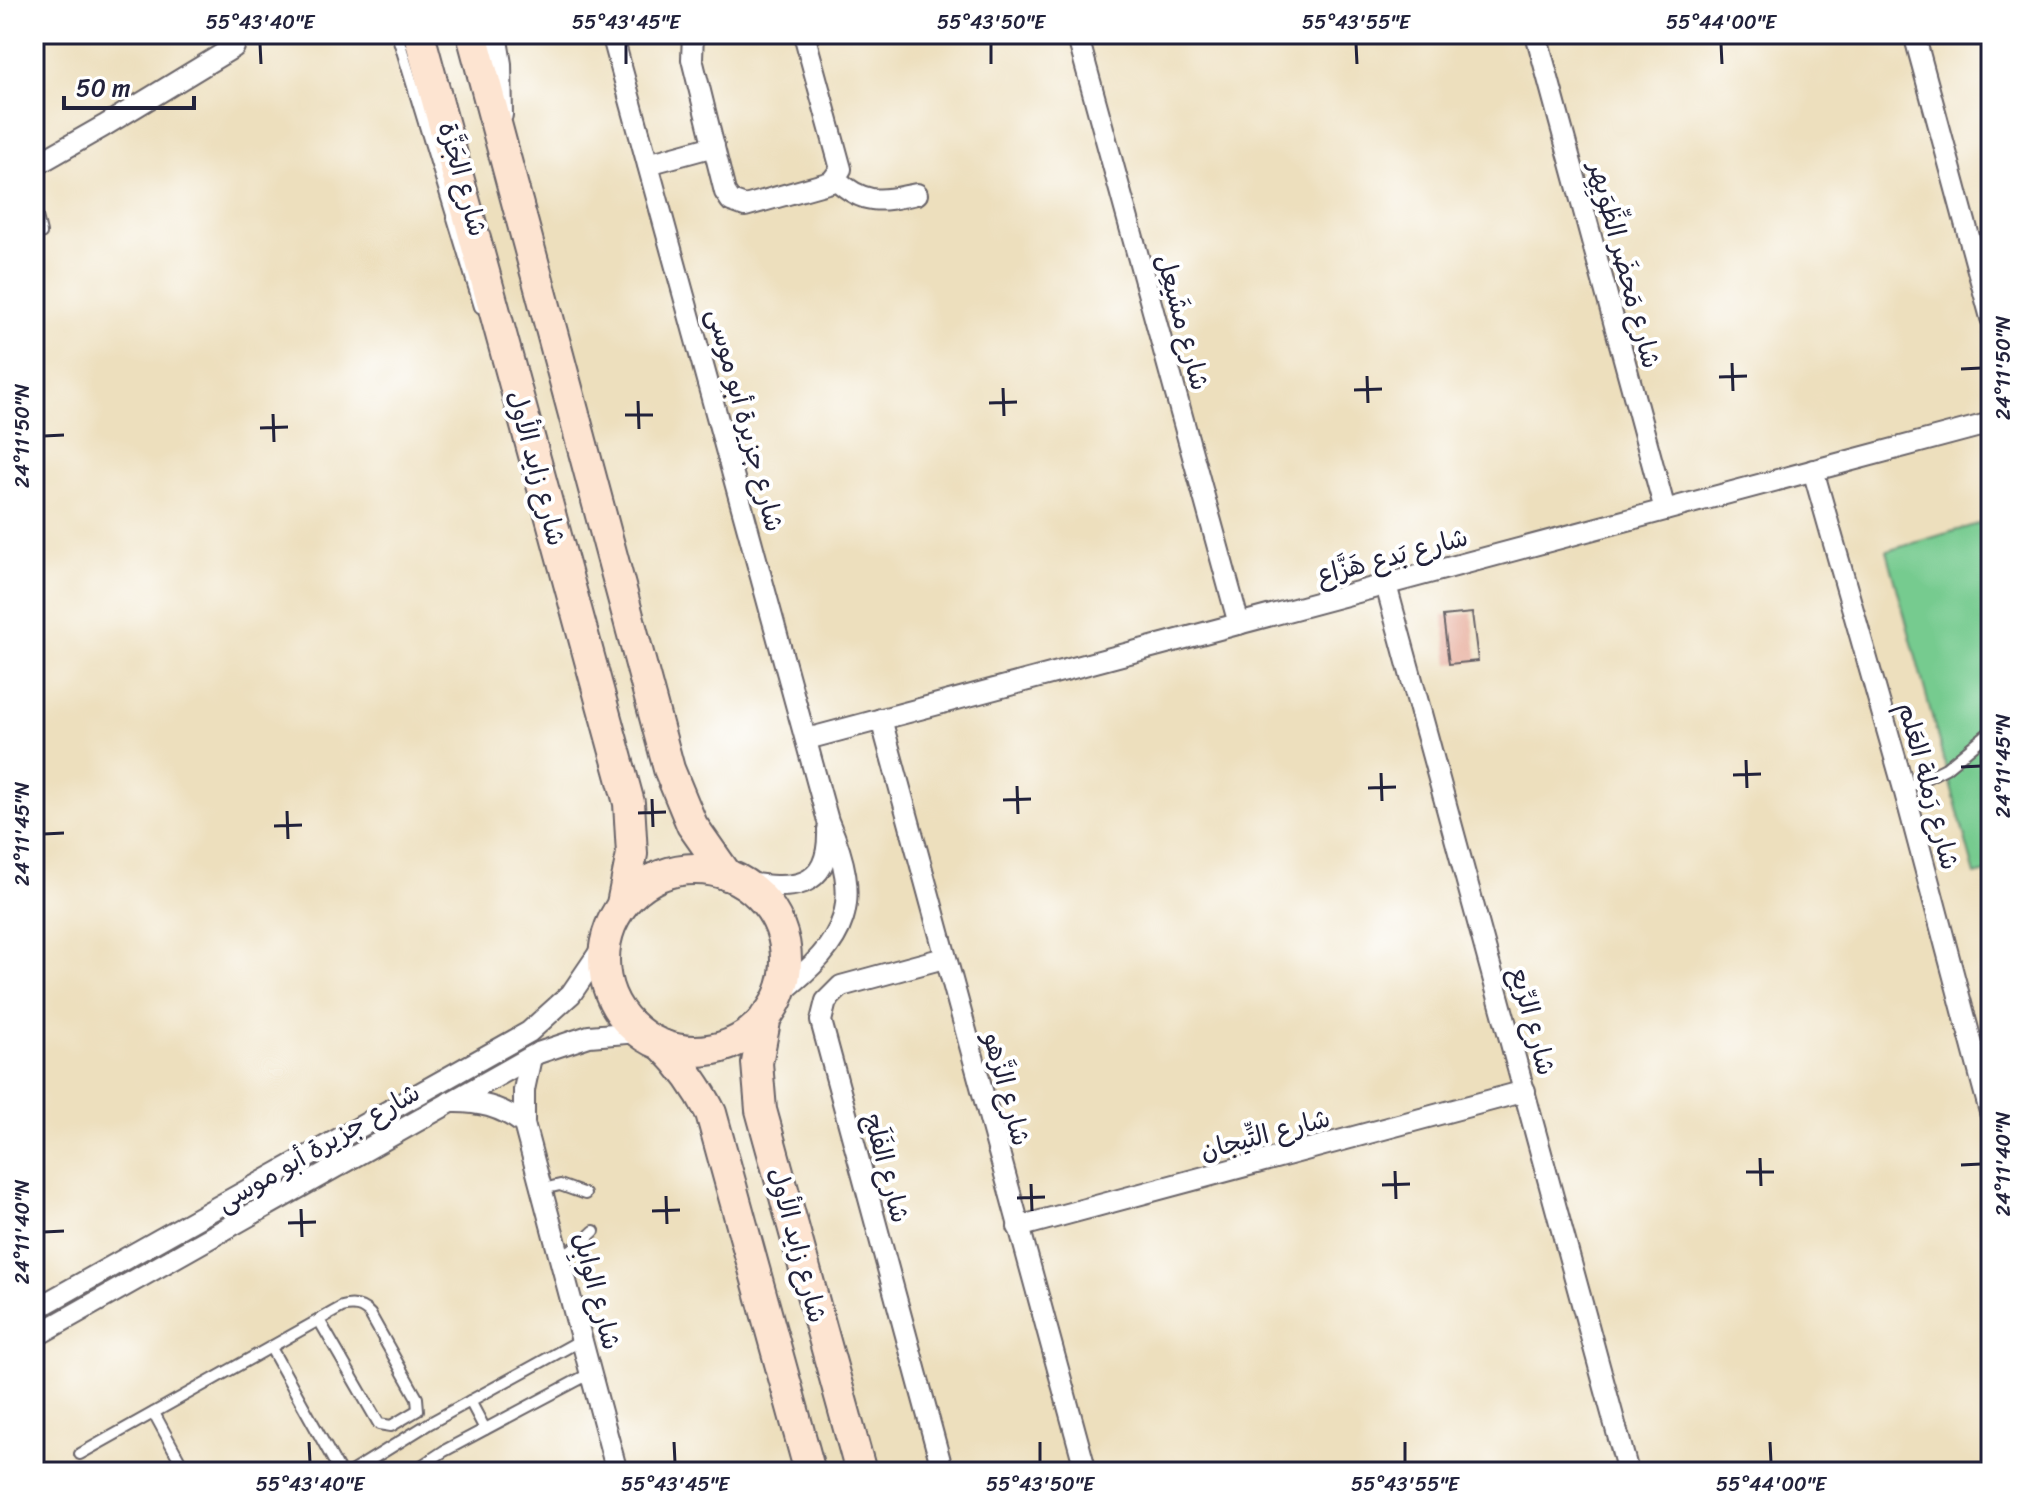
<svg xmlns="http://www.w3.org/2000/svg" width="2025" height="1506" viewBox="0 0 2025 1506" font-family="Sriracha,'Playpen Sans Arabic',sans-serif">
	<rect width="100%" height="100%" fill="#fff"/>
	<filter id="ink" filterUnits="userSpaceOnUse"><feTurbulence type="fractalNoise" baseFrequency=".0125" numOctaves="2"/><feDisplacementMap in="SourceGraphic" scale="16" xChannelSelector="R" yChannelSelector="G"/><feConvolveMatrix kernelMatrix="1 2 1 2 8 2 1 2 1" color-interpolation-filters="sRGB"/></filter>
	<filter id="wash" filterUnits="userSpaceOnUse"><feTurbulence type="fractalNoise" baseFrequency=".006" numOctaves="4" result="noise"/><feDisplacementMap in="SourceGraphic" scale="32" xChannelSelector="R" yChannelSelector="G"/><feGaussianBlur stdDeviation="1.8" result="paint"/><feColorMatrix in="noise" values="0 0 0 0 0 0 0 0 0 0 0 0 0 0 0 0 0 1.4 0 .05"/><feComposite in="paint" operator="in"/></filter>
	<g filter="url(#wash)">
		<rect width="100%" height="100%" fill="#eddfbd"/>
		<polygon fill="#76cb8f" stroke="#4c7665" stroke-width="2" points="1991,520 1991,871 1975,875 1887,551"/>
		<g id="blocks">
			<polygon fill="#e4a491" points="1472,613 1478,661 1449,664 1443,616"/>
		</g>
	</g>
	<g filter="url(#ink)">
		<use href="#blocks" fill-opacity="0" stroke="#696468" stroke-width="2"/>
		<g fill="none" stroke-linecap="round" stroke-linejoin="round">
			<defs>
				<g id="lane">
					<polyline points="397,34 480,307"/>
					<polyline points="34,204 41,233 34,237"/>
					<polyline points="1904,789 1946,768 1991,731"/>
					<polyline points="543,1189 560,1185 585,1194"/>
					<polyline points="561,1256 579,1245 594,1231"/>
					<polyline points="271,1348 340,1472"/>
					<polyline points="470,1401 485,1429"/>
					<polyline points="154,1413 186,1472"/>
					<path d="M 80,1454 L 342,1307 C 353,1304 362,1305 370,1314 L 417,1398 L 418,1410 L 391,1426 L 379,1424 L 319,1320"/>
					<polyline points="351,1472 430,1423 583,1339"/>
					<polyline points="412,1472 444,1451 591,1373"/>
				</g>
				<g id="street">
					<polyline points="496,34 501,64 502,115"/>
					<path d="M 612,34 L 828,821 C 864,904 848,940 779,994"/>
					<polyline points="693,34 692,59 725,192 731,201 745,206 831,182 841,169 804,34"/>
					<polyline points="1077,34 1239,624"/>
					<polyline points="1536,34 1665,510"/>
					<polyline points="1914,34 1991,318"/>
					<polyline points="648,164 714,146"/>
					<polyline points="34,166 104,126 234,47"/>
					<path d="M 836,179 C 864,206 882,201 917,194"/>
					<polyline points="1813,470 1904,789 1991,1116"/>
					<polyline points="1386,585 1628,1472"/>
					<polyline points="881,719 1086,1472"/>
					<polyline points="807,739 1991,423"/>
					<path d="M 740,882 C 791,890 830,892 828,829"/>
					<polyline points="531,1057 524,1090 524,1124 617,1472"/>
					<path d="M 450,1102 C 479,1101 501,1107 524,1124"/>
					<polyline points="1018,1227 1525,1091"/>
					<polyline points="34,1310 529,1032 571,994 603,947"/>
					<polyline points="34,1337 538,1053 589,1036 639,1032"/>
					<polyline points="943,1472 821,1021 826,1001 841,986 944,958"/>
				</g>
				<g id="secondary">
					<polyline points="419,34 629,803 632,854 622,904"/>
					<polyline points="472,34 669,769 692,825 727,875"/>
					<circle cx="695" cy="960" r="91"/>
					<polyline points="766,1016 757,1063 761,1110 861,1472"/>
					<path d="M 662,1045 C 683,1066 698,1087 711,1113 L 810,1472"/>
				</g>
			</defs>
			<use href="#lane" stroke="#696468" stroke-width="14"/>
			<use href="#street" stroke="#696468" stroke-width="24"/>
			<use href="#secondary" stroke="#696468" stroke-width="34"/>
			<use href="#lane" stroke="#fff" stroke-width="10"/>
			<use href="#street" stroke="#fff" stroke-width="20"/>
			<use href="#secondary" stroke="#fde4d1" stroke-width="30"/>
		</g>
	</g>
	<path fill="none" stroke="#22223b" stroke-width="3" d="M 260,44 L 261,64M 626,44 L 626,64M 991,44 L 991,64M 1356,44 L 1357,64M 1721,44 L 1722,64M 1732,363 L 1733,391M 1961,369 L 1981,368M 1367,376 L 1368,403M 1719,377 L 1747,376M 1003,388 L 1004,416M 1354,390 L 1382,389M 638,401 L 639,429M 989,403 L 1017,402M 273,414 L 274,442M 625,415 L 653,415M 260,428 L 288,427M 44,436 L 64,435M 1746,760 L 1747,788M 1961,767 L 1981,766M 1381,773 L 1382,801M 1733,775 L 1761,774M 1017,786 L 1018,814M 1368,788 L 1396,787M 652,799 L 653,827M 1003,800 L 1031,799M 287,811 L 288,839M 638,813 L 666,812M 274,826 L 302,825M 44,834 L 64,833M 1760,1158 L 1761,1186M 1961,1165 L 1981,1164M 1395,1171 L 1396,1199M 1746,1172 L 1774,1172M 1031,1184 L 1032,1211M 1382,1185 L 1410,1184M 666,1196 L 667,1224M 1017,1198 L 1045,1197M 301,1209 L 302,1237M 652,1211 L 680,1210M 288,1223 L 316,1222M 44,1232 L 64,1231M 309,1442 L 310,1462M 674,1442 L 675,1462M 1040,1442 L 1040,1462M 1405,1442 L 1405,1462M 1770,1442 L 1771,1462"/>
	<g text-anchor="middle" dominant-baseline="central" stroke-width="8" stroke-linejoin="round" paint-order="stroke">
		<g font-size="26" fill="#22223b" stroke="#fff">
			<text transform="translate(463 179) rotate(74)">شارع الجَزَّة</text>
			<text transform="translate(1625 265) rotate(75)">شارع مَحضَر الظِّوَيِهِر</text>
			<text transform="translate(1183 322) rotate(75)">شارع مشَيعِل</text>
			<text transform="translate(746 420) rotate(75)">شارع جزيرة أبو موسى</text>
			<text transform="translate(537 468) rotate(75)">شارع زايد الأول</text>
			<text transform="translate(1392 556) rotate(-15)">شارع بَدع هَزَّاع</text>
			<text transform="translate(1929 786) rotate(75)">شارع رَملة العَلم</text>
			<text transform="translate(1533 1021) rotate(75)">شارع الرِّيع</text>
			<text transform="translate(1007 1089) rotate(75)">شارع الزَّهو</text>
			<text transform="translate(1265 1134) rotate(-15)">شارع التِّيجان</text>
			<text transform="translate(318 1147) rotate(-30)">شارع جزيرة أبو موسى</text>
			<text transform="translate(887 1168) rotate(75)">شارع الفَلَج</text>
			<text transform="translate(798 1245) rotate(75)">شارع زايد الأول</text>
			<text transform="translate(597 1291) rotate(75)">شارع الوابِل</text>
		</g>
	</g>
	<rect width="2025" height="1506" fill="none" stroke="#fff" stroke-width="88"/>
	<path d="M64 96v12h130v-12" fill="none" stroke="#22223b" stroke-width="4"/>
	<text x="76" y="96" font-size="24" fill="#22223b" stroke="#ffffff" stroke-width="6" paint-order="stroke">50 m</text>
	<rect x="44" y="44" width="1937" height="1418" fill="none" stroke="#22223b" stroke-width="3"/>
	<g font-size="20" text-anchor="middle" fill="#22223b">
		<text x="260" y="29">55°43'40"E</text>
		<text x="626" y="29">55°43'45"E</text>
		<text x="991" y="29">55°43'50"E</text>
		<text x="1356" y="29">55°43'55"E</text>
		<text x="1721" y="29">55°44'00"E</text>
		<text transform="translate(2003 368) rotate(-90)" y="7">24°11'50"N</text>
		<text transform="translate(22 436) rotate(-90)" y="7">24°11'50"N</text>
		<text transform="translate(2003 766) rotate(-90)" y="7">24°11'45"N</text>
		<text transform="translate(22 834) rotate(-90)" y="7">24°11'45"N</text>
		<text transform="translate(2003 1164) rotate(-90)" y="7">24°11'40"N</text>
		<text transform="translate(22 1232) rotate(-90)" y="7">24°11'40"N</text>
		<text x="310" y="1491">55°43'40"E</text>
		<text x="675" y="1491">55°43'45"E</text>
		<text x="1040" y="1491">55°43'50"E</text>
		<text x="1405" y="1491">55°43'55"E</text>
		<text x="1771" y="1491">55°44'00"E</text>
	</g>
</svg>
